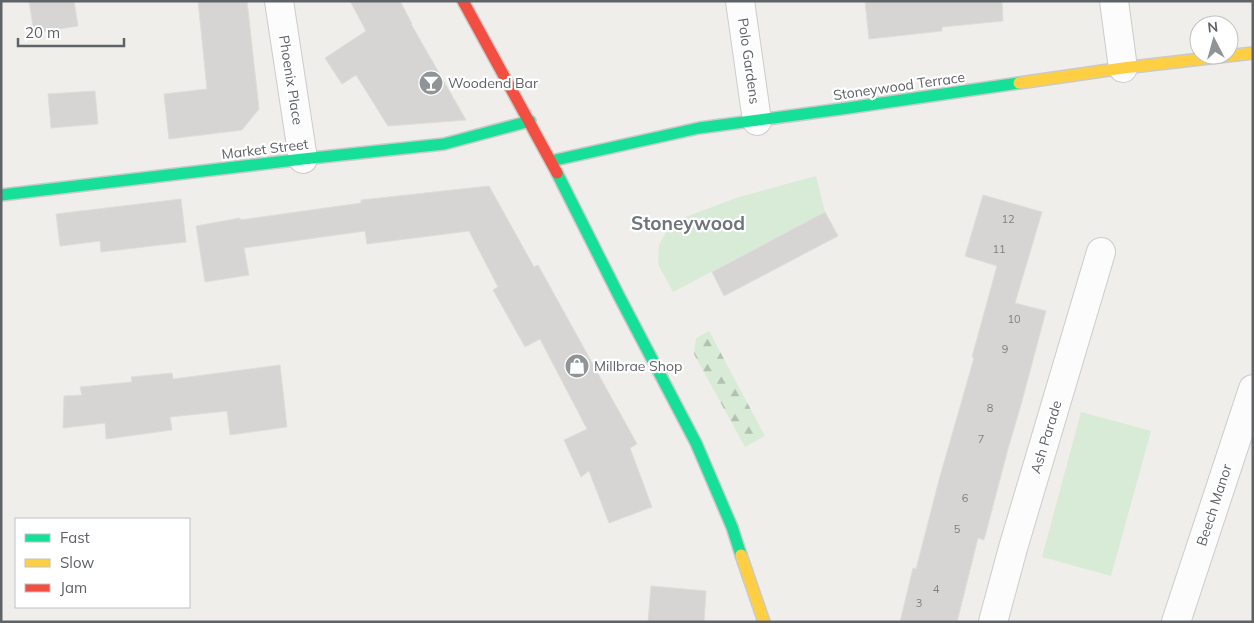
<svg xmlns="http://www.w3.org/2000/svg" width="1254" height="623" viewBox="0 0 1254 623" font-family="Mulish,sans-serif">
	<defs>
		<pattern id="forest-firs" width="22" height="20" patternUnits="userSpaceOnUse" patternTransform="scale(1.25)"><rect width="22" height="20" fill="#d8ebd6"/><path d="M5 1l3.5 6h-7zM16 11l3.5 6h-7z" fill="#b2c2b1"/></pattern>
	</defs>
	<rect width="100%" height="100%" fill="#efeeea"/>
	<g fill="#d8ebd6">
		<polygon points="816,176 825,212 673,292 658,264 659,245 666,232 677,220 739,197"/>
		<polygon points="1081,412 1151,431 1111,576 1042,557"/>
	</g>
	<polygon fill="url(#forest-firs)" points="709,331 765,436 745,447 694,354 696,338"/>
	<g fill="#d6d5d3" stroke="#deddd9">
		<polygon points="29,1 74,1 78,26 34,33"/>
		<polygon points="198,1 247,1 259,109 242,130 169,139 164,94 207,89"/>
		<polygon points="350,1 400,1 412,24 411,24 466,120 388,126 356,75 342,84 325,58 366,31"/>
		<polygon points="865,1 1002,1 1003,21 942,27 942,31 869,39"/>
		<polygon points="95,91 98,124 51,128 48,94"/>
		<polygon points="489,186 534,267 538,265 637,444 630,448 652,507 609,523 589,471 581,477 564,440 587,429 540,339 525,347 493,290 498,287 469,231 367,244 365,231 244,248 249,275 205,282 196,226 240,218 240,220 361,203 361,200"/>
		<polygon points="983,195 1042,212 1015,303 1046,311 1022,401 1008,449 984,540 978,538 957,622 900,622 913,568 916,569 939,480 974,358 972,357 997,266 965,256"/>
		<polygon points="181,199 186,242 101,252 100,241 60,246 56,214"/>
		<polygon points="825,212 838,236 724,296 712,272"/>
		<polygon points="280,365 287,427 230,435 227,411 170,417 172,430 106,439 105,423 63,428 64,396 82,395 80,387 132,382 131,377 172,373 173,379"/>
		<polygon points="651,586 706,591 704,622 648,622"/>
	</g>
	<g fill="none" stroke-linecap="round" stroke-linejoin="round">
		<defs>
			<g id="street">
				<polyline points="279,1 303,159"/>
				<polyline points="740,1 757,121"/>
				<polyline points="1114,1 1123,68"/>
				<polyline points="993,622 1013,548 1101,252"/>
				<polyline points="1176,622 1253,389"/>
			</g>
			<g id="fast">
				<polyline points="551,161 699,128 841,109 1019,83"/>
				<polyline points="557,173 619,296 696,443 732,527 741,555"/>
				<polyline points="1,195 303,159 444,144 530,121"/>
			</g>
			<g id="slow">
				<polyline points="1019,83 1123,68 1253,53"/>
				<polyline points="741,555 764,622"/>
			</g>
			<polyline id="jam" points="463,1 557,173"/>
		</defs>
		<use href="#street" stroke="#cbcccc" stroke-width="30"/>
		<use href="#fast" stroke="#cacacb" stroke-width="14"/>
		<use href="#slow" stroke="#cacacb" stroke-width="14"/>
		<use href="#jam" stroke="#cacacb" stroke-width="14"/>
		<use href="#street" stroke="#fdfcfc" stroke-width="28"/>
		<use href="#fast" stroke="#16e098" stroke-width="11"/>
		<use href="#slow" stroke="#ffcf43" stroke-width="11"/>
		<use href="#jam" stroke="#f24e42" stroke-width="11"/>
	</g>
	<defs>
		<symbol id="bar-disc" viewBox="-11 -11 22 22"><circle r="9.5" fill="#919496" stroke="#fff"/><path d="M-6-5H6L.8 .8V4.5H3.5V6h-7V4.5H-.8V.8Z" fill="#fff"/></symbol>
		<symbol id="shop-disc" viewBox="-11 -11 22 22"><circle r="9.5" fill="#919496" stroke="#fff"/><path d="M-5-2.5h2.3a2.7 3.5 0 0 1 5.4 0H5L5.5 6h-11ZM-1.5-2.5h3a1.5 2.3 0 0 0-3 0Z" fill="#fff"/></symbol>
	</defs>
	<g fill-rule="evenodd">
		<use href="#bar-disc" x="417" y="69" width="28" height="28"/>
		<use href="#shop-disc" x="563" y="352" width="28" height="28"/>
	</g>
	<g text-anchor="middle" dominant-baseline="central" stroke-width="4.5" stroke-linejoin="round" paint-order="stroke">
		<g font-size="11" fill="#7e8184">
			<text x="1008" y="219">12</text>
			<text x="999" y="249">11</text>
			<text x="1014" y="319">10</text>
			<text x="1005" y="349">9</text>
			<text x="990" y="408">8</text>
			<text x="981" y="439">7</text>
			<text x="965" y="498">6</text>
			<text x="957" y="529">5</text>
			<text x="936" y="589">4</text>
			<text x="919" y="603">3</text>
		</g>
		<g font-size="14" fill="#5f6368" stroke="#fff">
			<text transform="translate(749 61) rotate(82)">Polo Gardens</text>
			<text transform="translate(291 80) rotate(81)">Phoenix Place</text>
			<text transform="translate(899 86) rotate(-8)">Stoneywood Terrace</text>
			<text transform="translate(265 149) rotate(-7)">Market Street</text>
			<text transform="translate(1046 437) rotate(-73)">Ash Parade</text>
			<text transform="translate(1214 505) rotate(-72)">Beech Manor</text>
		</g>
		<g font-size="14" fill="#5f6368" stroke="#fff" text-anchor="start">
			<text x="448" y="83">Woodend Bar</text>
			<text x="594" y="366">Millbrae Shop</text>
		</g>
		<g font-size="19" font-weight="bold" fill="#70757a" stroke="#fff">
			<text x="688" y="223">Stoneywood</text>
		</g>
	</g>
	<rect width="1254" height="623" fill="none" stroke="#5f6368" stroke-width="5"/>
	<rect x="15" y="518" width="175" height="90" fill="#ffffff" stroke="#bfc1c3"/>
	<rect x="25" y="534" width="25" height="8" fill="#16e098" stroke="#bfc1c3"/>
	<text x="60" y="543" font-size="15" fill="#5f6368">Fast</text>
	<rect x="25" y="559" width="25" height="8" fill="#ffcf43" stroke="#bfc1c3"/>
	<text x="60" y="568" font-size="15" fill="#5f6368">Slow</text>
	<rect x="25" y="584" width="25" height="8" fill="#f24e42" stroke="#bfc1c3"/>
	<text x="60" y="593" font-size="15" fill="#5f6368">Jam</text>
	<g transform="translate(1214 40) rotate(354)"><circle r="24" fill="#ffffff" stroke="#bfc1c3"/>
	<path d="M0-4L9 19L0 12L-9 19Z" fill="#919496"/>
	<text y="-8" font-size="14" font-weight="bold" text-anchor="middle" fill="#5f6368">N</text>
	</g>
	<path d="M18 38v8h106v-8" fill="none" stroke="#5f6368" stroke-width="2.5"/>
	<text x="25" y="38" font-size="15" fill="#5f6368" stroke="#ffffff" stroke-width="4" paint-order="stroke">20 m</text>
</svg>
